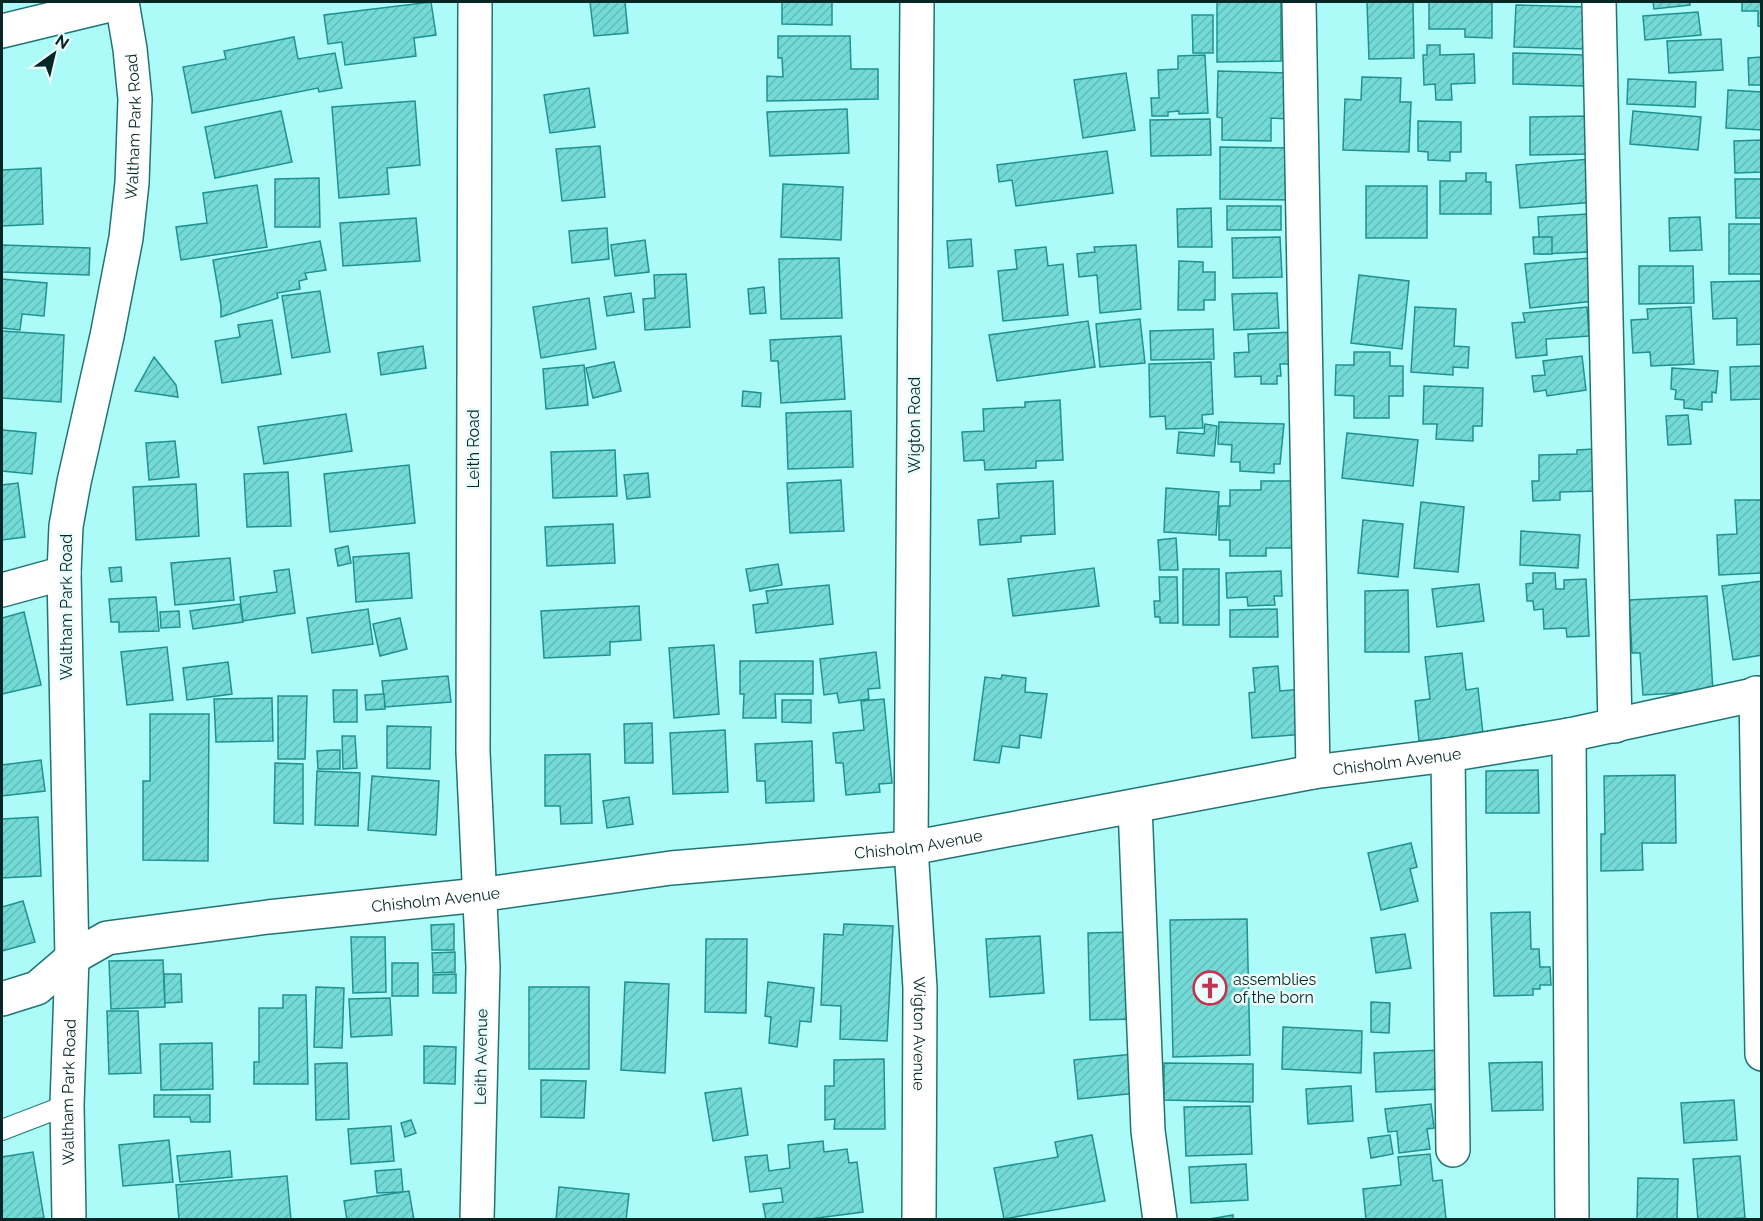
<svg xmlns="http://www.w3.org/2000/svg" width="1763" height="1221" viewBox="0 0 1763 1221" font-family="Raleway,sans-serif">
	<defs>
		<pattern id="building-hatch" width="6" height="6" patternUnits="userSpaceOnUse" patternTransform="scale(1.5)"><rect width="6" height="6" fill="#74dad7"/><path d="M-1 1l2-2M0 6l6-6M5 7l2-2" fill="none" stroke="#63bbb8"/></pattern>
	</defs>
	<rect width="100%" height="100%" fill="#adfbf9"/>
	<g fill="url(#building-hatch)" stroke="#1f9290" stroke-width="1.5">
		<polygon points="431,2 436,35 414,38 416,56 345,65 342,42 328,44 324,15"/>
		<polygon points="590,2 625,2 628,33 594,36"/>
		<polygon points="782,2 832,2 832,25 782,24"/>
		<polygon points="1217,2 1281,2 1281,61 1217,62"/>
		<polygon points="1367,2 1413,2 1414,58 1369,59"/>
		<polygon points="1429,2 1492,2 1492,38 1465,37 1465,29 1429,29"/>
		<polygon points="1653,2 1690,2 1690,5 1654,9"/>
		<polygon points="1742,2 1762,2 1762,27 1758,26 1758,11 1742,11"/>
		<polygon points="1516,5 1588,7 1587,49 1514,47"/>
		<polygon points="1698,12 1701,35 1645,40 1643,16"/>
		<polygon points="1192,15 1213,15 1213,53 1193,53"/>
		<polygon points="778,36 850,36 851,69 878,69 878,99 767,101 767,76 783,77 782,58 778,58"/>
		<polygon points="294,37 298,59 335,53 342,88 319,92 318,88 192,113 183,67 226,59 224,51"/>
		<polygon points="1721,39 1723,70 1669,73 1667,41"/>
		<polygon points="1427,45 1440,45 1440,55 1474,54 1475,83 1451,84 1452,100 1436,100 1435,84 1424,85 1423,55 1427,55"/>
		<polygon points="1513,53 1585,55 1584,86 1513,84"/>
		<polygon points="1205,55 1208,113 1179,114 1179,111 1168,112 1168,116 1152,116 1151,98 1159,98 1158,70 1178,69 1178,56"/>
		<polygon points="1762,57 1762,85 1749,85 1748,58"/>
		<polygon points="1218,71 1288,73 1288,119 1271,118 1271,141 1222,140 1222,118 1217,117"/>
		<polygon points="1126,73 1135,130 1083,138 1074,80"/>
		<polygon points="1362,77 1401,78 1400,102 1411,102 1409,152 1343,150 1345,99 1361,100"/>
		<polygon points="1628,79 1696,82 1695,107 1627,104"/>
		<polygon points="589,88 595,127 550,133 544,95"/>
		<polygon points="1728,90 1762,92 1762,130 1726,128"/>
		<polygon points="415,101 420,165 387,168 389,194 339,198 332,107"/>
		<polygon points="847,109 849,153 770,156 767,112"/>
		<polygon points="281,111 292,162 215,178 205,127"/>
		<polygon points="1633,111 1701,117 1698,150 1630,144"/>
		<polygon points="1588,116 1588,154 1530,155 1530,117"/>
		<polygon points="1210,119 1211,155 1151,156 1150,120"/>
		<polygon points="1418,121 1461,122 1461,152 1450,152 1450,161 1428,160 1428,152 1418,151"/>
		<polygon points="1762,140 1762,172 1735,173 1734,141"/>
		<polygon points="600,146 605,197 562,201 556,149"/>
		<polygon points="1220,147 1298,148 1298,200 1220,199"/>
		<polygon points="1107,151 1113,193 1016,206 1012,180 999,182 997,165"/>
		<polygon points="1591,159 1595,202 1520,208 1516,165"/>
		<polygon points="41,168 43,224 2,226 2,170"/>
		<polygon points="1466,173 1486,173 1486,182 1491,182 1491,214 1440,214 1440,181 1466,181"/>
		<polygon points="319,178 320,227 275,227 275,179"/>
		<polygon points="1735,179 1762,179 1762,218 1736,218"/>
		<polygon points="783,184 843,187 841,240 781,237"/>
		<polygon points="257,185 267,247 181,260 176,227 207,223 203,193"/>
		<rect x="1366" y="186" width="61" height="52"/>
		<rect x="1227" y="206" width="54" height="24"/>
		<polygon points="1211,208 1212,247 1178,247 1177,209"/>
		<polygon points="1588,214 1590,252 1540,254 1538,217"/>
		<polygon points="1700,217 1702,250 1670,251 1669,218"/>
		<polygon points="416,218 420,261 343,266 340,223"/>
		<rect x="1729" y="224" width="33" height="50"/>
		<polygon points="607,228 609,259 572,263 569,231"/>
		<polygon points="1280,237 1282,277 1233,278 1232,238"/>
		<polygon points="1533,237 1552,237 1552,254 1534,254"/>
		<polygon points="971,239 973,266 949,268 947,241"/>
		<polygon points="645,240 649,272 615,276 611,245"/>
		<polygon points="320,241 326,270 305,273 307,279 299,281 300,289 277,293 278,298 221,317 221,306 213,260"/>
		<polygon points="2,245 90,248 89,275 2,272"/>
		<polygon points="1136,245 1141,309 1100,313 1097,275 1079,277 1077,254 1095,252 1094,247"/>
		<polygon points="1046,247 1048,266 1063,264 1068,315 1003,321 998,271 1017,269 1015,250"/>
		<polygon points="839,258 842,318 781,319 779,259"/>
		<polygon points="1589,258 1594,301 1530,308 1525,264"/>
		<polygon points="1179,261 1203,262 1203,272 1215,272 1215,300 1204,300 1204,310 1178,310"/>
		<polygon points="1639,266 1693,266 1694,303 1639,304"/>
		<polygon points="686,274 690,327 645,330 643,299 655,298 654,275"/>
		<polygon points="1359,275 1409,281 1402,349 1351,343"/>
		<polygon points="2,279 47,283 44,316 22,314 20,330 2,328"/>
		<polygon points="1762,281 1762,344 1737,345 1737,318 1713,319 1711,282"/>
		<polygon points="764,287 766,313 750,314 748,289"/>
		<polygon points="320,291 330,352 292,358 282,296"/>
		<polygon points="631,293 634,312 607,316 604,297"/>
		<polygon points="1277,293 1279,328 1234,330 1232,294"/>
		<polygon points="589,298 596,349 541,358 533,307"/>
		<polygon points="1415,307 1456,309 1454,346 1469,347 1468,368 1453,367 1453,375 1411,372"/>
		<polygon points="1587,307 1589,336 1546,339 1547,355 1516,358 1512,323 1525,322 1523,313"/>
		<polygon points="1691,307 1694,364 1651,366 1650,352 1633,353 1631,320 1648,319 1647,309"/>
		<polygon points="1140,319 1145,363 1100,367 1096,324"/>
		<polygon points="272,320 281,374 222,383 215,341 240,337 238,325"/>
		<polygon points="1088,321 1095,367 997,381 989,335"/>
		<polygon points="1213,329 1214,359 1151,360 1150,331"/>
		<polygon points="2,331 64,335 61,402 2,398"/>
		<polygon points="1296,332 1297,364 1280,364 1281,376 1277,376 1277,384 1261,384 1261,376 1235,377 1234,353 1249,352 1248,334"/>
		<polygon points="841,336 845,399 781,403 778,361 771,361 770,340"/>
		<polygon points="423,346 426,368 381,375 378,353"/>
		<polygon points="1354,352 1390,352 1390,366 1403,366 1403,396 1389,396 1389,418 1354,418 1354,396 1335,395 1336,365 1354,365"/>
		<polygon points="1582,356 1586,390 1547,396 1546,390 1534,392 1532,376 1545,375 1543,361"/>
		<polygon points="154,357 176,385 178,397 135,391"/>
		<polygon points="614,362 621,391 593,398 586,368"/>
		<polygon points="1211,362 1213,414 1202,415 1203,428 1166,429 1165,416 1150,417 1149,364"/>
		<polygon points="584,365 588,405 546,409 543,369"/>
		<polygon points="1762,366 1762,399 1731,400 1730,367"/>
		<polygon points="1672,368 1718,371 1716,393 1712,392 1712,402 1702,402 1702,410 1684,408 1684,400 1675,399 1676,390 1671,389"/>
		<polygon points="1424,386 1483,388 1482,426 1473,426 1473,441 1436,439 1437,424 1423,424"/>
		<polygon points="743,391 761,393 760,407 742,406"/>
		<polygon points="1060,400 1063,460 1036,461 1036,468 985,470 984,460 964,461 962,432 984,431 983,409 1025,407 1025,402"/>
		<polygon points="851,411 853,467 788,469 786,413"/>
		<polygon points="346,414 352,451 264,464 258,427"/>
		<polygon points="1688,415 1691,444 1668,445 1666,416"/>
		<polygon points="1219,422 1284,424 1280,464 1274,464 1274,473 1240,471 1240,462 1231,462 1232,445 1218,444"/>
		<polygon points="1205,424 1217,426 1214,456 1177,453 1179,432 1204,434"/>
		<polygon points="2,430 36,433 32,474 2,471"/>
		<polygon points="1347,433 1418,440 1413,486 1342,478"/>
		<polygon points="175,441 179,477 149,480 146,443"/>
		<polygon points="1593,449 1599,491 1560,492 1560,500 1533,501 1532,481 1539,481 1539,455 1577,454 1577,450"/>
		<polygon points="615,450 617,496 553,498 551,452"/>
		<polygon points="409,465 415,523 330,532 324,474"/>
		<polygon points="288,472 291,526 247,527 244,474"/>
		<polygon points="648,473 650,497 627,499 624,475"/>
		<polygon points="841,480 844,531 790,533 787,483"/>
		<polygon points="1053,481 1055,534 1021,536 1021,542 980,545 978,520 999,518 997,484"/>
		<polygon points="1261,481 1299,481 1299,548 1266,548 1266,556 1230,556 1230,540 1219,540 1219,506 1230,506 1230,490 1261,490"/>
		<polygon points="18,483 25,537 2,540 2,485"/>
		<polygon points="196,484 199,536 136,540 133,487"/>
		<polygon points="1166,488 1219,492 1216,535 1164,532"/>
		<polygon points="1735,500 1762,500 1762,573 1719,575 1717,535 1737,534"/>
		<polygon points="1421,502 1464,507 1458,572 1414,568"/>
		<polygon points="1363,520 1403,524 1398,577 1358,573"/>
		<polygon points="613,524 615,563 547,566 545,527"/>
		<polygon points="1521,531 1580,535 1578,568 1520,565"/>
		<polygon points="1176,538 1178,570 1160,570 1158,540"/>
		<polygon points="348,546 351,563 338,566 335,549"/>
		<polygon points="409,553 412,598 356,602 353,557"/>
		<polygon points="230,558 234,600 175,605 171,563"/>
		<polygon points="778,564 782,585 750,591 746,569"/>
		<polygon points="121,567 122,581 111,582 109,568"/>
		<polygon points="1094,568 1099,606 1013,616 1008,579"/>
		<polygon points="289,569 295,613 243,621 240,597 277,592 274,571"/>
		<rect x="1183" y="569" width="36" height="56"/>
		<polygon points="1281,571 1282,596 1274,596 1275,605 1248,606 1247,597 1227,598 1226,573"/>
		<polygon points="1533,573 1555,573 1556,589 1564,589 1564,580 1586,579 1589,636 1567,637 1566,628 1544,629 1543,609 1534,610 1533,601 1527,601 1526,584 1533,583"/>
		<polygon points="1159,577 1177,577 1178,623 1160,623 1160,617 1155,617 1154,601 1160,601"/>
		<polygon points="1762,581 1762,655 1733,660 1722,586"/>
		<polygon points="1479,584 1484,621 1437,627 1432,589"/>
		<polygon points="829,585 833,624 756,633 753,605 768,603 766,591"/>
		<polygon points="1408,590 1409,652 1365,652 1365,591"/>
		<polygon points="1707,596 1713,691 1643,695 1640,653 1632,653 1629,600"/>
		<polygon points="156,597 159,631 119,632 119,622 111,622 109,599"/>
		<polygon points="240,604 243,622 193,629 190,611"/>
		<polygon points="639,606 641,640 610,642 610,655 544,658 541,611"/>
		<polygon points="368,609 373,644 312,653 307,618"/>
		<polygon points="1277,609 1278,637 1230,637 1230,610"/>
		<polygon points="179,611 180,627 161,628 160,612"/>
		<polygon points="24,612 41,685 2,694 2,618"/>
		<polygon points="400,618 407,649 380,656 373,624"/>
		<polygon points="714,645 719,714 674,718 669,648"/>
		<polygon points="167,647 173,700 127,705 121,652"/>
		<polygon points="876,652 880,688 868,689 869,699 839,703 837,693 824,695 820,659"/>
		<polygon points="1462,653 1466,690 1478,688 1483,734 1419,741 1415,701 1430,699 1425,657"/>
		<polygon points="740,661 813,661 813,694 775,694 776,718 743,718 744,694 740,694"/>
		<polygon points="228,662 232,694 187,700 183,668"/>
		<polygon points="1278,666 1280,691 1303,689 1306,734 1252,738 1249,693 1255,692 1253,668"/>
		<polygon points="1002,675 1026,678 1025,692 1047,694 1041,738 1020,735 1019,748 1002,746 999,763 974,760 985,677 1001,679"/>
		<polygon points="448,676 451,702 385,707 382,681"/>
		<polygon points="333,690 357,690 357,722 334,722"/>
		<polygon points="384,694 385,709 366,710 365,695"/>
		<polygon points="278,696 307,696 305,759 278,759"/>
		<polygon points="272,698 273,741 216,742 214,699"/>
		<polygon points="884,699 892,783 879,784 880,792 846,795 843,763 836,763 833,733 864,730 861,701"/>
		<polygon points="782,700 811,700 811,723 782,722"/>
		<polygon points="150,714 209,714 208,861 143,860 143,781 150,781"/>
		<polygon points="652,723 653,763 625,763 624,724"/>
		<polygon points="387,726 431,727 430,769 387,768"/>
		<polygon points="725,730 728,792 673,794 670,733"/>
		<polygon points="342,736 355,736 357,768 343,769"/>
		<polygon points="812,741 814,801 766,803 765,781 757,781 755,744"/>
		<polygon points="332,750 340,750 340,769 318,769 317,751"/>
		<polygon points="590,754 592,823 561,824 560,806 545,806 545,755"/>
		<polygon points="41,760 45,791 2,796 2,765"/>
		<polygon points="275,763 303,764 303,824 274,823"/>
		<polygon points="1538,770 1539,813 1486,813 1486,771"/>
		<polygon points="317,771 360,773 358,826 315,825"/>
		<polygon points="1675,775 1676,843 1642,843 1643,870 1601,871 1601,834 1605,834 1604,776"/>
		<polygon points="372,776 439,781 436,835 368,830"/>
		<polygon points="629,797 633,824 607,828 603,801"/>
		<polygon points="38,817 41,876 2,878 2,819"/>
		<polygon points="1411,843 1417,867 1410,869 1418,901 1381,910 1368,853"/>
		<polygon points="23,901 35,942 2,951 2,907"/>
		<polygon points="1530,912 1531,949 1539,949 1540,967 1550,967 1551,985 1540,985 1540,989 1533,989 1533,995 1494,996 1491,913"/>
		<polygon points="1247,919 1250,1055 1173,1057 1170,920"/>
		<polygon points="454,924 454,950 432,950 431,925"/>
		<polygon points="844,924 893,926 887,1041 840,1039 841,1006 821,1005 824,934 843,935"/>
		<polygon points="1136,932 1138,1019 1090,1020 1088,933"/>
		<polygon points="1405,934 1411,968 1376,973 1371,938"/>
		<polygon points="1040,936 1044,993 990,997 986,939"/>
		<polygon points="351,937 385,937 386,992 353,993"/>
		<polygon points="706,939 747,939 746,1013 705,1012"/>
		<polygon points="455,952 455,972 433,973 432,953"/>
		<polygon points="163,960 165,1007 111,1009 109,961"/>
		<rect x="392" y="963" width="26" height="33"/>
		<polygon points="164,974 181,974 182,1002 165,1003"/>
		<polygon points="456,974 456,993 433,993 433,975"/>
		<polygon points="625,982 669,984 665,1073 621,1070"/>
		<polygon points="768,982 814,988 811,1022 800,1021 797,1047 769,1043 771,1017 765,1016"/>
		<polygon points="316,987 344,988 342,1048 314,1047"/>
		<rect x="529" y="987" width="60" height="82"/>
		<polygon points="283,995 306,995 308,1084 254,1084 254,1062 259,1062 259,1008 283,1008"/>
		<polygon points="390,998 392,1035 351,1037 349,999"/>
		<polygon points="1371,1002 1390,1003 1389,1033 1371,1032"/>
		<polygon points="107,1011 138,1011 141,1073 109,1074"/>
		<polygon points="1283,1027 1362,1031 1361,1073 1282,1069"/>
		<polygon points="212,1043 213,1089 161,1090 160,1044"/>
		<polygon points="424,1046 456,1047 455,1084 424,1083"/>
		<polygon points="1441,1050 1443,1089 1376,1092 1374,1053"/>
		<polygon points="1133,1054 1137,1093 1078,1099 1074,1060"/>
		<polygon points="884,1059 885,1129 834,1129 835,1119 825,1120 825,1086 834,1086 834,1060"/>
		<polygon points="1542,1062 1543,1110 1492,1111 1489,1063"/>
		<polygon points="336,1063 347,1063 349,1119 316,1120 315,1064"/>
		<polygon points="1164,1063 1253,1064 1253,1102 1164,1100"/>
		<polygon points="541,1080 586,1081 584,1118 541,1117"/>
		<polygon points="1351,1086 1353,1121 1308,1124 1306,1089"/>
		<polygon points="741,1088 748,1135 713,1141 705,1093"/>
		<polygon points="154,1095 210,1095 210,1122 191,1122 190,1117 154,1117"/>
		<polygon points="1734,1100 1737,1140 1684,1143 1681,1103"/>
		<polygon points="1431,1104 1434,1128 1427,1129 1430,1149 1399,1153 1397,1131 1388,1132 1385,1109"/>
		<polygon points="1250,1106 1252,1154 1186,1156 1184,1107"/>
		<polygon points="411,1120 416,1133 405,1137 401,1123"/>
		<polygon points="391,1126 394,1161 351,1164 348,1129"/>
		<polygon points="1092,1135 1105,1201 1004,1219 994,1168 1058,1157 1055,1142"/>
		<polygon points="1390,1135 1393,1154 1371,1158 1368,1138"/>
		<polygon points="169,1140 173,1182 123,1186 119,1145"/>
		<polygon points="823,1141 824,1152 847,1149 849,1163 857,1162 863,1212 802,1220 766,1220 763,1204 783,1202 781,1188 750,1192 745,1157 767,1155 769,1171 790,1168 788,1145"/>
		<polygon points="230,1151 232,1177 180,1182 177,1156"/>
		<polygon points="33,1152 44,1218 2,1220 2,1157"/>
		<polygon points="1430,1154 1433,1181 1442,1180 1446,1219 1366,1220 1363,1189 1401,1185 1398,1157"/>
		<polygon points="1740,1156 1745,1218 1698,1220 1693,1159"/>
		<polygon points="1246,1164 1248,1200 1191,1203 1189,1167"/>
		<polygon points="401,1169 403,1192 377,1193 375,1171"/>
		<polygon points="287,1176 291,1220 179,1220 176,1185"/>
		<polygon points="1638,1178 1678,1179 1677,1220 1637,1220"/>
		<polygon points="559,1187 629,1194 626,1220 556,1220"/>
		<polygon points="409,1191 414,1220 347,1220 344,1201"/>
		<polygon points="1233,1215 1233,1220 1204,1220"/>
	</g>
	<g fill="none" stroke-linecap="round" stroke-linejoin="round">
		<defs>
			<polyline id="lane" points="2,1130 67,1105"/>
			<g id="street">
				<polyline points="475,2 473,752 483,967 477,1220"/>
				<path id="s1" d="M 917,2 L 911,848 L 920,988 L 919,1220"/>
				<polyline points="1299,2 1313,772"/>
				<polyline points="1599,2 1615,726"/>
				<polyline points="2,31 122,2"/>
				<polyline points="2,590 64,573"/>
				<polyline points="1756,693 1762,1054"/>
				<polyline points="1569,735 1572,1220"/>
				<polyline points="1448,755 1453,1150"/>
				<polyline points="1135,806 1148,1131 1160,1220"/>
			</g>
			<g id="secondary">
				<path id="s2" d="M 2,999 L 37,988 L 72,958 L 107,938 L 268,917 L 479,895 L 671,868 L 911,848 L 1313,772 L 1448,755 L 1569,735 L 1762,693"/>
				<path id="s3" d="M 69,1220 L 67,1105 L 72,958 L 64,573 L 66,526 L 74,482 L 107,336 L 126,238 L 132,183 L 135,99 L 130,49 L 122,2"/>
			</g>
		</defs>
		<use href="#lane" stroke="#227473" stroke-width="22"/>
		<use href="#street" stroke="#227473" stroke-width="36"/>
		<use href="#secondary" stroke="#227473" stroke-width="36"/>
		<use href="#lane" stroke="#fff" stroke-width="20"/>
		<use href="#street" stroke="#fff" stroke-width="33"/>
		<use href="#secondary" stroke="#fff" stroke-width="33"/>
	</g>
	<defs>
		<symbol id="church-ring" viewBox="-11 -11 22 22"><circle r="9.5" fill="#eafcfb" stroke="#c33352" stroke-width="1.5"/><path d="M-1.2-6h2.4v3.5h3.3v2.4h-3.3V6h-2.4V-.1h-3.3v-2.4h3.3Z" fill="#c33352"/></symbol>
	</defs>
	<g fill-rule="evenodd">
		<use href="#church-ring" x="1191" y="969" width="38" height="38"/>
	</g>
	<g text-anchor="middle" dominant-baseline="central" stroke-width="5" stroke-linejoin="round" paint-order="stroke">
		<g font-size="16" fill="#052726" stroke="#eafcfb">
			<text stroke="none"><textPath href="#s3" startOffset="1100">Waltham Park Road</textPath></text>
			<text transform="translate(914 425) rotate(-90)">Wigton Road</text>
			<text transform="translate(473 449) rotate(-90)">Leith Road</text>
			<text transform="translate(66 607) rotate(-90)">Waltham Park Road</text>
			<text stroke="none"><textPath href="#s2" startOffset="1426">Chisholm Avenue</textPath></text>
			<text stroke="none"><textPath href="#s2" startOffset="940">Chisholm Avenue</textPath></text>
			<text stroke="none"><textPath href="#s2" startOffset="454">Chisholm Avenue</textPath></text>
			<text stroke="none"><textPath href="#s1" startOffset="1032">Wigton Avenue</textPath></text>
			<text transform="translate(481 1057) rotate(-89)">Leith Avenue</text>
			<text stroke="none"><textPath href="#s3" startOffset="128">Waltham Park Road</textPath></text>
		</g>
		<g font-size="16" fill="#052726" stroke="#eafcfb" text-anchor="start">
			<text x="1233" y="979">assemblies<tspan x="1233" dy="18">of the born</tspan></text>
		</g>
	</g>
	<rect width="1763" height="1221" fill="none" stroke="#052726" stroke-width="6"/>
	<g transform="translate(54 54) rotate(34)" stroke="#eafcfb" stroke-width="4.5" paint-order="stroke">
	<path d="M0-4.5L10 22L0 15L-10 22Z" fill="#052726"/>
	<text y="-9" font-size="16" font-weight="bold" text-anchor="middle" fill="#052726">N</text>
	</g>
</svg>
